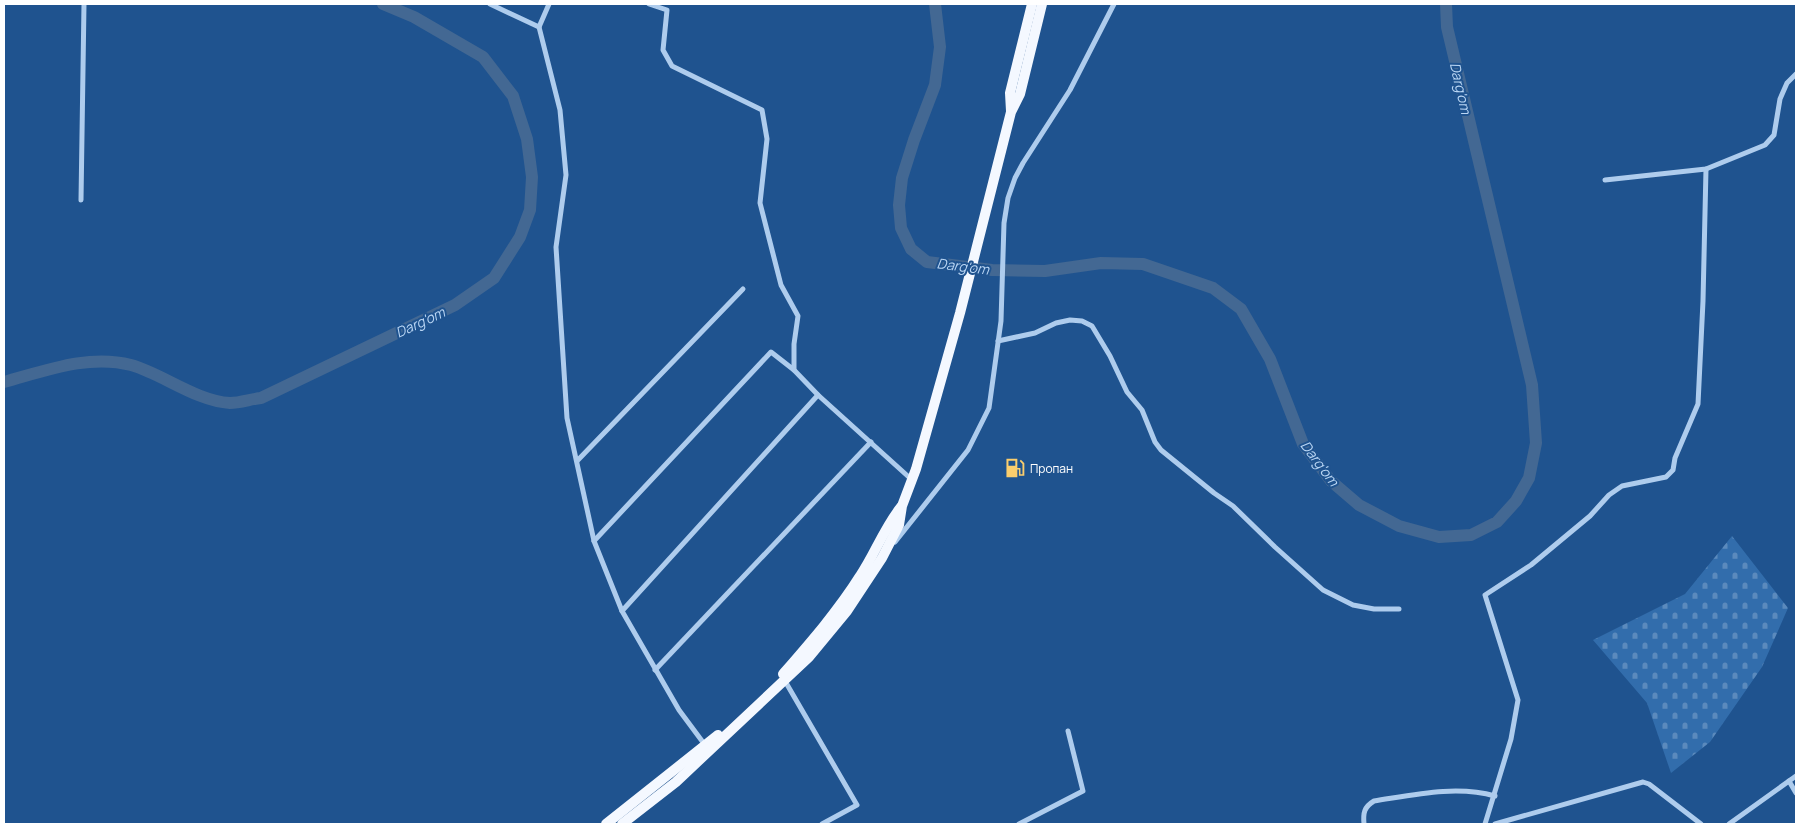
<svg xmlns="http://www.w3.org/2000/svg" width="1800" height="828" viewBox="0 0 1800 828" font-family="Manrope,sans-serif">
	<defs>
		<pattern id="cemetery-stones" width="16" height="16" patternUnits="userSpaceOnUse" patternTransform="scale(1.25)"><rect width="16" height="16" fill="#326dac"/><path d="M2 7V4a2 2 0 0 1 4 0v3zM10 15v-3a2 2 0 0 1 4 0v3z" fill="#5b8abd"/></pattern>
	</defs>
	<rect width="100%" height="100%" fill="#1f538f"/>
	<polygon fill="url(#cemetery-stones)" points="1732,536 1788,608 1762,667 1710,742 1671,773 1647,703 1593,640 1685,594"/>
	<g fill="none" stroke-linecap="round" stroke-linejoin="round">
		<g stroke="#436893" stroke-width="12">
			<polyline points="935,4 940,47 935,85 914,140 902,178 899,205 901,228 911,249 927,262 992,270 1045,271 1101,263 1143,264 1213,288 1241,309 1270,359 1303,444 1331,481 1359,505 1399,526 1439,537 1471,535 1497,522 1516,501 1529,478 1536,443 1532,385 1447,27 1446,4"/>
			<path d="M 4,382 C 45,371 88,354 131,365 C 163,374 196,401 230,403 C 240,403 251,399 261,398 L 455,305 L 494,278 L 520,237 L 530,210 L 532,177 L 527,139 L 513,96 L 483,57 L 414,17 L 383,4"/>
		</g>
		<g stroke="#aecced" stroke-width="5">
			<polyline points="490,4 539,27 560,110 566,175 556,247 567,418 594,541 622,611 679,710 705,745"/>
			<polyline points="649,4 667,10 663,50 672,66 762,110 767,139 760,203 781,285 798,316 794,344 794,370 818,395 911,479"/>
			<polyline points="539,27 549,4"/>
			<polyline points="1605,180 1706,169 1765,145 1774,135 1780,99 1787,83 1796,74"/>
			<polyline points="81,200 84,4"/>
			<polyline points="998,341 1035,333 1056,323 1070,320 1082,321 1092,326 1110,356 1127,392 1142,410 1155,442 1161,450 1214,493 1233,506 1275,547 1323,590 1353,605 1374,609 1399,609"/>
			<polyline points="577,461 743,289"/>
			<polyline points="594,541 771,352 794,370"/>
			<polyline points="895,542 968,450 989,408 1001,321 1004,223 1008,198 1015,178 1023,163 1070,90 1114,4"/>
			<polyline points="622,611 818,395"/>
			<polyline points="655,670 871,442"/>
			<polyline points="785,681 857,805 822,824"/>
			<polyline points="1789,781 1796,793"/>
			<polyline points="1019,824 1083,791 1068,731"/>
			<path d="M 1364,824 C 1363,813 1364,807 1374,801 C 1413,795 1456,785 1495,796"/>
			<polyline points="1485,824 1511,739 1518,700 1485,595 1531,565 1590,516 1609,495 1622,486 1666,477 1673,470 1675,458 1698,404 1703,301 1706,169"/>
			<polyline points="1495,824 1643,782 1649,784 1701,824"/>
			<polyline points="1729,824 1796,776"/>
		</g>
		<g stroke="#f4f8ff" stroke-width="10">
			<polyline points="1011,111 1010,93 1032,4"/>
			<path d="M 783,674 C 810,643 838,611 860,576 C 875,554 884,528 901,507"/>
			<polyline points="606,824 718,735"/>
			<polyline points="622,824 676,782 809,657 847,611 882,558 899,525 902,506 916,469 960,313 1011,112 1020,94 1042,4"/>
		</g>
	</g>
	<defs>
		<symbol id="fuel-bare" viewBox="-9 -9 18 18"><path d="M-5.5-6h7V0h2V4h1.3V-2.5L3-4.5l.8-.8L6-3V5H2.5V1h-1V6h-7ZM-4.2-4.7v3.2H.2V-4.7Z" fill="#fbce6d" stroke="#1f538f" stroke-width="2.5" paint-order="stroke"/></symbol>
	</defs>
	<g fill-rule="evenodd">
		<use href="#fuel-bare" x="1001" y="454" width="28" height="28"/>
	</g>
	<g text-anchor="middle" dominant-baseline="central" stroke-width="4" stroke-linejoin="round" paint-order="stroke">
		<g font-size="12" fill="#fff" stroke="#1f538f" text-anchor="start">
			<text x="1030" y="468">Пропан</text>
		</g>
		<g font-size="14" font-style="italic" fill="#bad6f4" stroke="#1f538f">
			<text transform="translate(1461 88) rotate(77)">Darg'om</text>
			<text transform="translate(963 266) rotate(7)">Darg'om</text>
			<text transform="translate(420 322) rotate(-25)">Darg'om</text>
			<text transform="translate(1320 463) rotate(53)">Darg'om</text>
		</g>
	</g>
	<rect width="1800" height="828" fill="none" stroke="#ffffff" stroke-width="10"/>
</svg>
